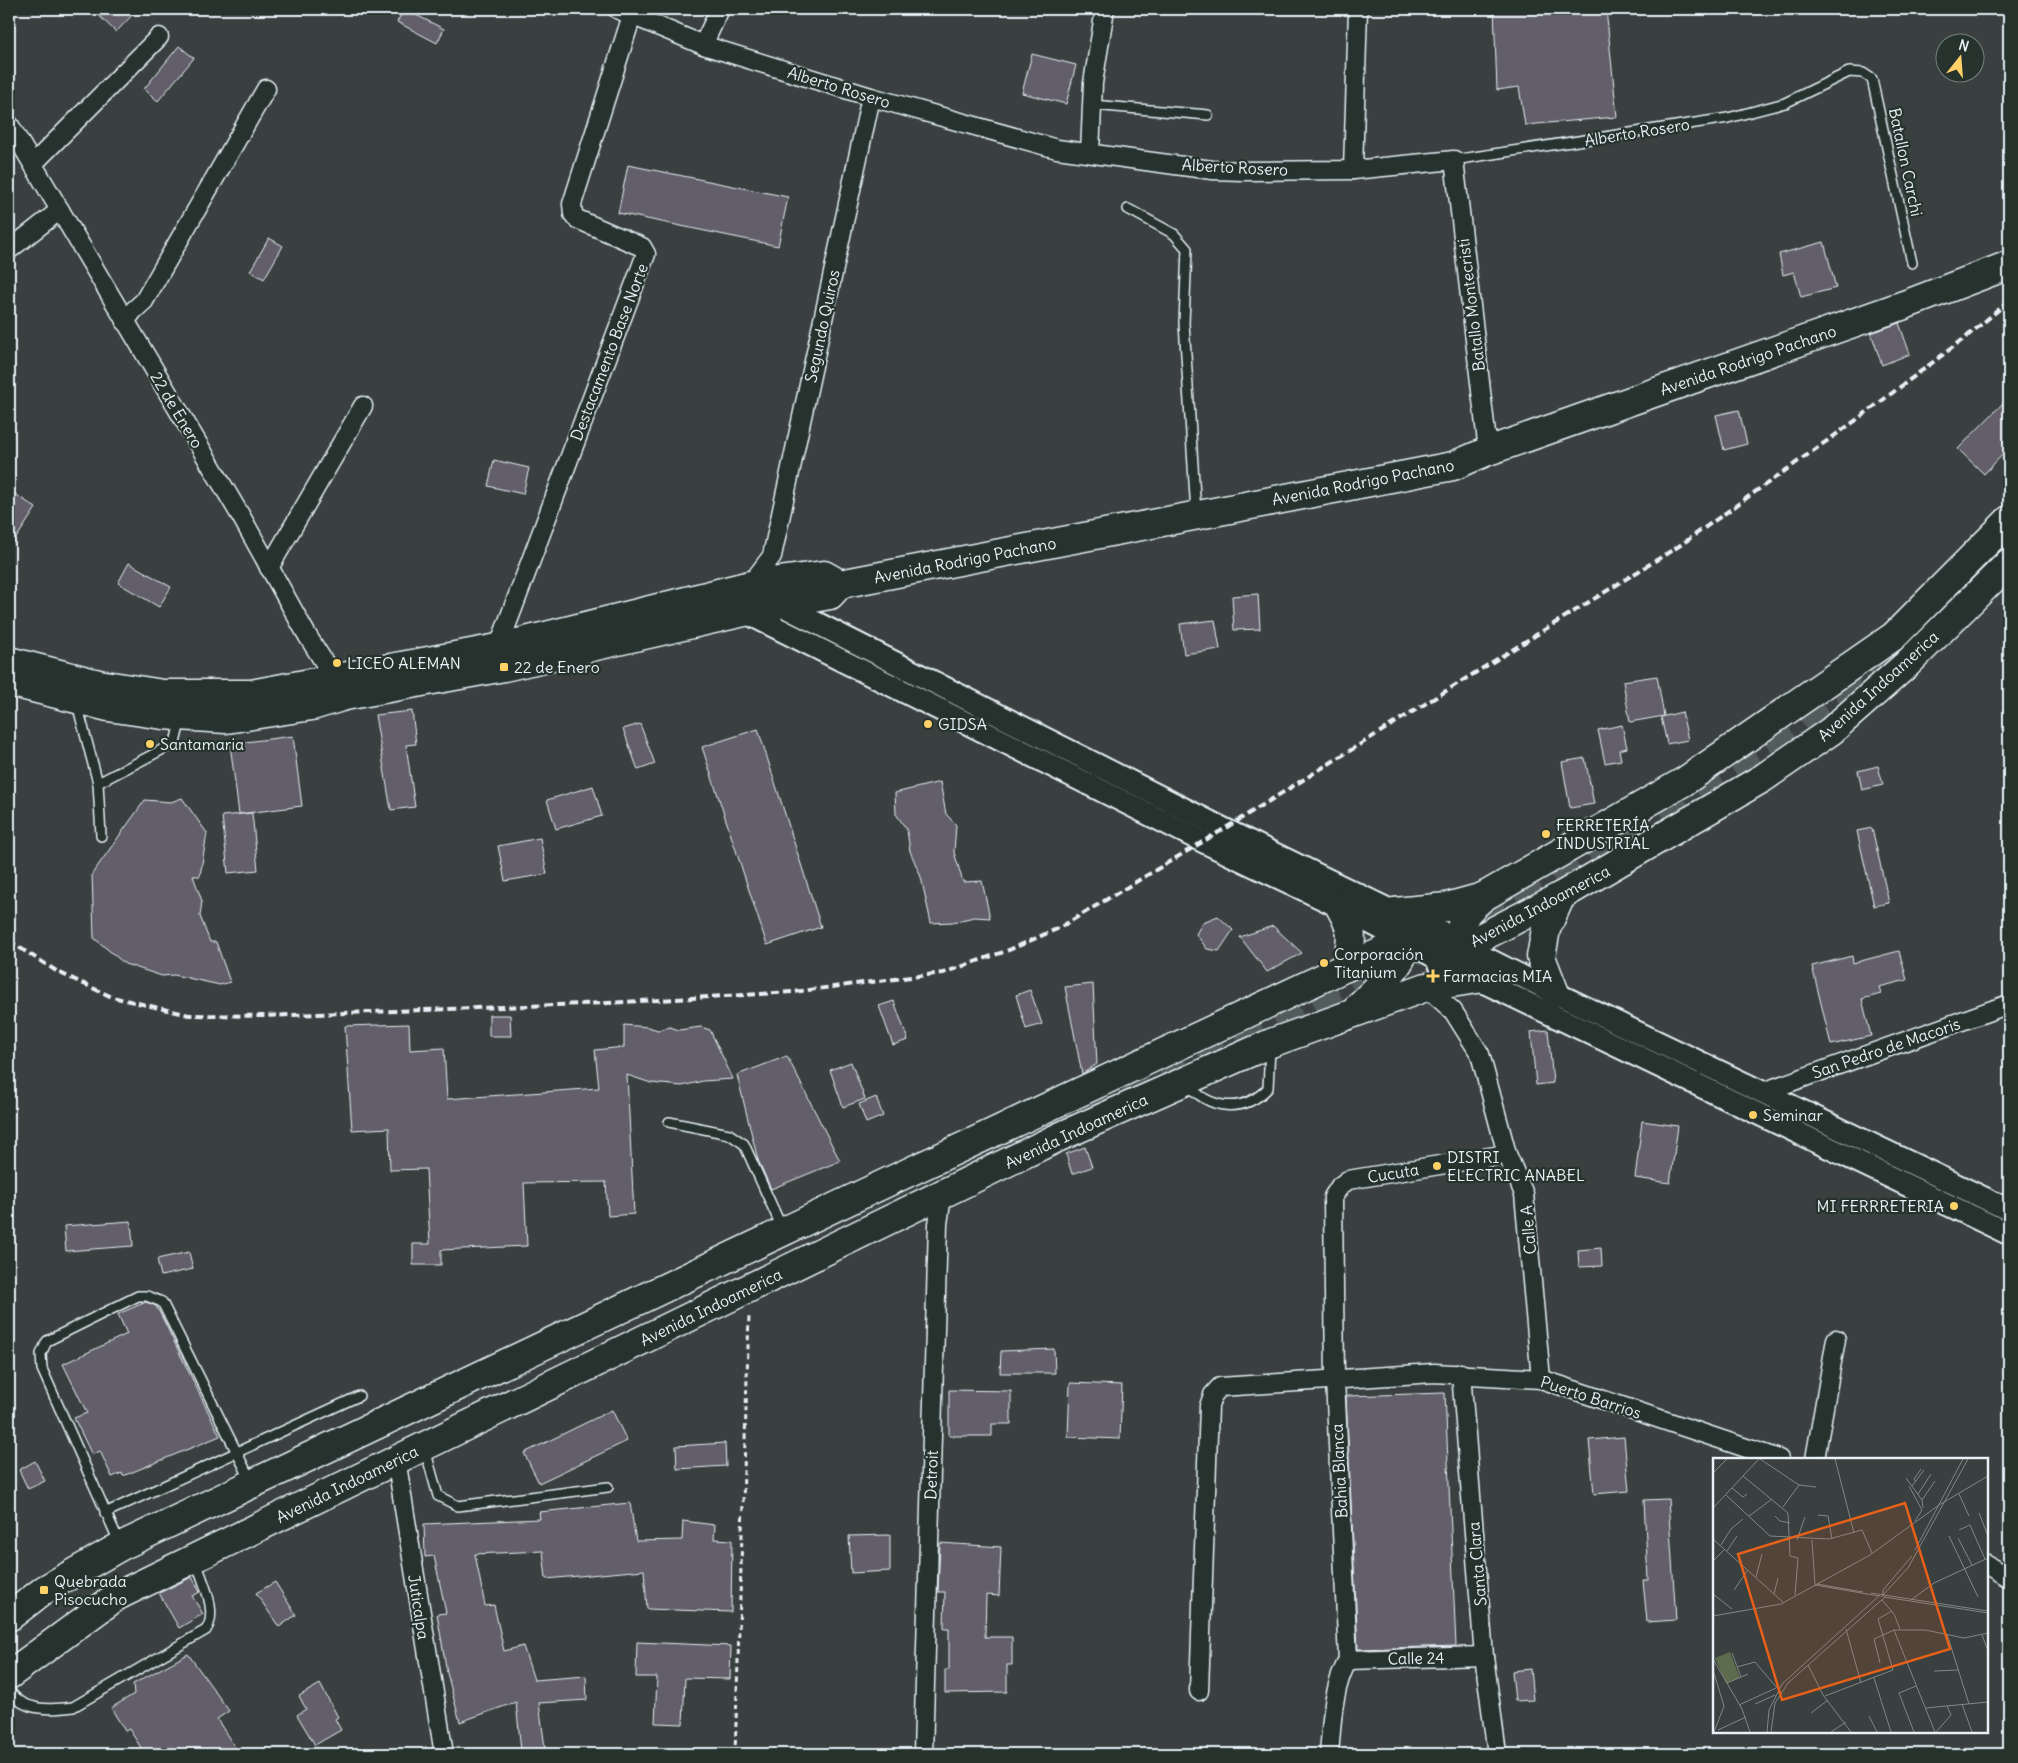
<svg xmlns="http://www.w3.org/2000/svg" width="2018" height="1763" viewBox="0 0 2018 1763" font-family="Delius,sans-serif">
	<rect width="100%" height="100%" fill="#39403f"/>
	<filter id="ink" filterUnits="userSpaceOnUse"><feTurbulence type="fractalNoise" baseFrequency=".02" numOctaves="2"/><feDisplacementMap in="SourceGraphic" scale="10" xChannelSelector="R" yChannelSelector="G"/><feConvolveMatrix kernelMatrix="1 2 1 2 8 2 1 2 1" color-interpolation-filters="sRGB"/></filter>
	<g filter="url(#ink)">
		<g fill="#645f6a" stroke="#e8f1f8">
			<polygon points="92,9 138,9 116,32"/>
			<polygon points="404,9 444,29 437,43 397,22"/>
			<polygon points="1494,9 1606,9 1617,117 1525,125 1519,87 1497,90"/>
			<polygon points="179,46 194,58 158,101 144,89"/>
			<polygon points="1032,54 1076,65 1066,104 1022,93"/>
			<polygon points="628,165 788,197 778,246 618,213"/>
			<polygon points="269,238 283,246 264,279 250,271"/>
			<polygon points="1824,242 1836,288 1801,297 1794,272 1783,275 1779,254"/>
			<polygon points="1899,323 1910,354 1882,365 1871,333"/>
			<polygon points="2009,397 2009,448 1984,474 1958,449"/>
			<polygon points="1739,410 1747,444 1724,450 1716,415"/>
			<polygon points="494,460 529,468 523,494 488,486"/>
			<polygon points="9,490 36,508 9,549"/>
			<polygon points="129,563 171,587 159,607 118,583"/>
			<polygon points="1258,594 1260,629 1234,630 1232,596"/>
			<polygon points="1215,620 1220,649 1184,654 1180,624"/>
			<polygon points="1657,676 1664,716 1630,722 1623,681"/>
			<polygon points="412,711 416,744 406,745 415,807 391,810 375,715"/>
			<polygon points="1682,712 1688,740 1667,744 1661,717"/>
			<polygon points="640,724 655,764 638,770 623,729"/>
			<polygon points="1622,725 1627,748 1619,750 1621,760 1605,763 1598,730"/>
			<polygon points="758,729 821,927 767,945 702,747"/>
			<polygon points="293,736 302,806 239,814 230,744"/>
			<polygon points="1585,758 1594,804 1570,808 1562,762"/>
			<polygon points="1878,766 1883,785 1862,790 1858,771"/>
			<polygon points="940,782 946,814 956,825 954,852 963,882 982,881 990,918 974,917 953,922 931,923 921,877 910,851 907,830 896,814 895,793"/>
			<polygon points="593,786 602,816 556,829 547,800"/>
			<polygon points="182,798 207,833 200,876 193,876 202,901 200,916 210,942 216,942 230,982 220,985 174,975 162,976 125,964 94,938 92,874 145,800 171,802"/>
			<polygon points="252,813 258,870 228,873 222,816"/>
			<polygon points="1872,828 1889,903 1874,906 1857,831"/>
			<polygon points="540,838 547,874 505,881 498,846"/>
			<polygon points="1218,916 1233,930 1219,951 1207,949 1196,934 1203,922"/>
			<polygon points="1273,926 1302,953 1267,972 1240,937"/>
			<polygon points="1899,951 1907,980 1879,987 1881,994 1862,999 1871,1036 1831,1045 1812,966 1852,956 1853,963"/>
			<polygon points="1093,984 1097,1064 1082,1074 1065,987"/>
			<polygon points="1030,990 1042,1024 1026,1029 1016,995"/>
			<polygon points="894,1001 908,1040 893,1045 879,1006"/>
			<polygon points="489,1015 510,1015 511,1036 489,1036"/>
			<polygon points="409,1024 410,1050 444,1048 447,1099 599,1088 595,1050 624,1047 624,1025 648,1027 658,1030 670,1027 679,1030 701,1027 710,1030 733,1079 703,1081 682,1086 651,1083 627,1075 634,1214 608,1216 606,1182 524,1183 527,1246 441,1250 441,1265 413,1265 413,1244 430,1244 426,1169 390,1170 389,1128 352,1130 345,1026"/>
			<polygon points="1548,1030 1553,1083 1536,1085 1531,1032"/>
			<polygon points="787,1056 840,1161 771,1189 758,1160 737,1075"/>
			<polygon points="851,1062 865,1099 843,1107 830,1070"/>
			<polygon points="876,1097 883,1116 866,1123 859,1104"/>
			<polygon points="1642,1121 1678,1126 1670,1183 1635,1178"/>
			<polygon points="1085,1147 1092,1167 1072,1174 1066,1154"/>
			<polygon points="131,1221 133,1246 66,1251 64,1226"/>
			<polygon points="1601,1248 1602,1266 1579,1267 1578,1250"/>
			<polygon points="189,1252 193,1269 161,1276 157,1259"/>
			<polygon points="146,1302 156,1306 162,1317 220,1436 123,1476 122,1473 112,1477 100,1451 92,1455 74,1418 87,1413 63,1364 127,1334 118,1314"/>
			<polygon points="1054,1349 1055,1373 1000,1373 1001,1351"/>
			<polygon points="1070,1383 1122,1385 1120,1439 1068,1437"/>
			<polygon points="949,1390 1011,1391 1011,1424 992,1424 992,1436 949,1436"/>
			<polygon points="1445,1393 1456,1646 1358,1649 1346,1396"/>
			<polygon points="612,1410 627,1441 539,1483 524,1453"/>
			<polygon points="1624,1437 1629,1491 1594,1494 1589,1440"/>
			<polygon points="725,1443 726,1466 677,1469 676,1446"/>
			<polygon points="35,1461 45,1481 28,1489 19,1470"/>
			<polygon points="1668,1499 1676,1620 1647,1622 1643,1580 1648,1580 1644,1500"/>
			<polygon points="630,1503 636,1541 682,1540 683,1521 715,1525 714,1539 732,1540 731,1612 647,1609 644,1570 546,1579 543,1551 475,1554 485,1606 494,1605 504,1651 523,1646 534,1680 586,1676 587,1700 539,1703 545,1748 521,1751 516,1702 460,1722 447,1673 437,1614 446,1613 434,1556 425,1557 424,1524 540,1519 539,1512"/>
			<polygon points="890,1535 890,1571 851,1573 849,1536"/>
			<polygon points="940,1543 1001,1547 999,1596 986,1595 985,1637 1012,1637 1012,1665 1007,1665 1007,1692 945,1693 945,1670 949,1670 949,1628 944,1628 945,1592 938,1592"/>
			<polygon points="192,1577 200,1592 192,1596 203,1614 179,1628 159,1593"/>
			<polygon points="275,1582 296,1615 279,1627 256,1593"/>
			<polygon points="637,1642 731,1646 730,1679 685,1678 683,1724 655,1723 657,1677 636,1677"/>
			<polygon points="188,1654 229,1711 217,1719 239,1754 145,1754 129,1729 125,1731 111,1708 134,1694 133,1684"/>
			<polygon points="1530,1669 1533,1700 1515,1701 1512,1671"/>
			<polygon points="320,1684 338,1717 335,1719 341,1730 315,1745 297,1715 306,1709 299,1696"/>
		</g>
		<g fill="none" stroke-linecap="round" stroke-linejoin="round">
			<g stroke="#535b5b" stroke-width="28" stroke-dasharray="28 14" stroke-linecap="butt">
				<path d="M 1443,940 C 1508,906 1570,867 1632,829 C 1720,775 1808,720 1895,664"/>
				<polyline points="1059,1137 1063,1119 1407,957"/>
			</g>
			<defs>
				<g id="service">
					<polyline points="1092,105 1208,115"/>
					<polyline points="1454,160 1728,118 1785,103 1849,72 1863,73 1872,79 1912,263"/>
					<polyline points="1128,209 1174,234 1187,249 1184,323 1196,513"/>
					<polyline points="77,704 98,783 101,836"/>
					<polyline points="98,783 175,743 181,718"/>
					<path d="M 1187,1083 C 1209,1110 1243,1114 1268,1088 L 1270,1048"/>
					<polyline points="669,1122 729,1134 744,1144 782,1228"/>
					<polyline points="425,1449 438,1496 458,1506 608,1487"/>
					<polyline points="105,1513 359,1396"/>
					<polyline points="120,1544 42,1369 41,1354 47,1341 138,1296 147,1296 162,1302 251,1481"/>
					<path d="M 9,1690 C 23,1712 51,1710 73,1707 L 206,1630 C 219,1612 202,1581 196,1561"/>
				</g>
				<g id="minor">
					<polyline points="617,9 703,45 871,97 1057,149 1212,170 1243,171 1353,170 1454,160 1488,451"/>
					<polyline points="703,45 720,9"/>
					<polyline points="9,124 242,518 307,635 339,686"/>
					<polyline points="1090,153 1093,83 1105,9"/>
					<polyline points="33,164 159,37"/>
					<polyline points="1353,170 1358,9"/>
					<polyline points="9,250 60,210"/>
					<polyline points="125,322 133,311 144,301 266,89"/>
					<polyline points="269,568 363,406"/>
					<polyline points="750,585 772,556 871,97"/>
					<polyline points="498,648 646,254 642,247 577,219 573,214 572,204 634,9"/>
					<polyline points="1426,987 1453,1011 1480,1054 1507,1154 1524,1194 1541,1379"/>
					<polyline points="1763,1092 2009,1004"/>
					<polyline points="1461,1373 1484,1656 1497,1754"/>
					<polyline points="396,1459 444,1754"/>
					<polyline points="1815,1459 1836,1339"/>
					<polyline points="1987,1565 2009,1578"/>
					<polyline points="1348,1660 1484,1656"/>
					<polyline points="1199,1691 1209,1406 1213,1395 1220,1387 1434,1373 1541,1379 1779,1459"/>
					<polyline points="923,1754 938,1224 942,1195"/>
					<path d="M 1329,1754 C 1332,1721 1332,1689 1348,1660 L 1335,1379 L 1333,1197 L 1340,1186 L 1348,1180 L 1507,1154"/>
				</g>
				<g id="tertiary">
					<polyline points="780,598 779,604 1224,829 1408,919"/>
					<polyline points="746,606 745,612 1202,841 1340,907 1477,979 2009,1234"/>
					<polyline points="1456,943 1555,993 2009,1210"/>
				</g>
				<g id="primary">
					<polyline points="9,661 99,684 163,694 251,694 498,648 750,585 824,575 840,584"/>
					<polyline points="9,682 108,707 163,715 226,719 312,706 345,696 504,667 779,604 830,595 840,584 1453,466 1488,451 1907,304 2009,265"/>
					<path d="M 1340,907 C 1355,934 1352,937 1346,967"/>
					<polyline points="1395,912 1447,907 1483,897"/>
					<polyline points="1441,961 1463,947 1561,896 1763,778 1831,731 1907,664 2009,563"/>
					<polyline points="1555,993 1541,957 1546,929 1561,896"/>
					<path d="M 1359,1006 C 1376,990 1419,952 1405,924 C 1403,920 1398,916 1395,912"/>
					<path d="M 9,1617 L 44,1590 L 121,1546 L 890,1181 L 1346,967 C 1374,956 1409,938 1437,933"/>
					<path d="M 9,1675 L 117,1596 L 1059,1137 L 1271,1043 L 1426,987 L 1477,979 C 1466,962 1454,933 1466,914 C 1470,908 1478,902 1483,897 L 1685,781 L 1894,636 L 2009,520"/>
				</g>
			</defs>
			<use href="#service" stroke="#e8f1f8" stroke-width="12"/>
			<use href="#minor" stroke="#e8f1f8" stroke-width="21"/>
			<use href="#tertiary" stroke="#e8f1f8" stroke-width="25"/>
			<use href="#primary" stroke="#e8f1f8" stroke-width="31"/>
			<polyline stroke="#e8f1f8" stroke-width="3" stroke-dasharray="5 4" stroke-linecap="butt" points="735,1754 749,1315"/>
			<use href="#service" stroke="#26332d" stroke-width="9"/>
			<use href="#minor" stroke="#26332d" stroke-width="18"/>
			<use href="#tertiary" stroke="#26332d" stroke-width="21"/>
			<use href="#primary" stroke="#26332d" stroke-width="28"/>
			<polyline stroke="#e8f1f8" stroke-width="4" stroke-dasharray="8 4" stroke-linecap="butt" points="9,941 58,972 112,997 189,1015 265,1016 608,1003 793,992 943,973 1009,950 1059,928 1224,829 1679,546 1855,421 1965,338 2009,301"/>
		</g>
	</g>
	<g fill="#ffd166" stroke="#26332d" stroke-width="2">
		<circle cx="337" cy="663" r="5"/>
		<rect x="499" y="662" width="10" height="10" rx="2.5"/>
		<circle cx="928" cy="724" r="5"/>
		<circle cx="150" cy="744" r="5"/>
		<circle cx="1546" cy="834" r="5"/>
		<circle cx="1324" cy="963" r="5"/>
		<path d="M1430.5 968.5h5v5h5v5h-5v5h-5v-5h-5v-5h5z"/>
		<circle cx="1753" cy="1115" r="5"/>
		<circle cx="1437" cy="1166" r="5"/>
		<circle cx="1954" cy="1206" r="5"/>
		<rect x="39" y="1585" width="10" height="10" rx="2.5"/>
	</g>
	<g text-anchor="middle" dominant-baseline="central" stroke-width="4.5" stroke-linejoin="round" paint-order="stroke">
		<g font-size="16" fill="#e8f1f8" stroke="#26332d">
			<text transform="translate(839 87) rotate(17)">Alberto Rosero</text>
			<text transform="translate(1637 132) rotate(-9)">Alberto Rosero</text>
			<text transform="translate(1906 162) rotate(78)">Batallon Carchi</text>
			<text transform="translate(1235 167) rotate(3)">Alberto Rosero</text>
			<text transform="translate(1471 305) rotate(-97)">Batallo Montecristi</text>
			<text transform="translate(822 326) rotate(-78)">Segundo Quiros</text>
			<text transform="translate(609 352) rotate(-69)">Destacamento Base Norte</text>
			<text transform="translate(1748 360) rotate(-19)">Avenida Rodrigo Pachano</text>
			<text transform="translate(177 410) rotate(59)">22 de Enero</text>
			<text transform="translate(1363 482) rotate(-11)">Avenida Rodrigo Pachano</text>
			<text transform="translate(965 560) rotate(-11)">Avenida Rodrigo Pachano</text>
			<text transform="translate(1878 686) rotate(-42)">Avenida Indoamerica</text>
			<text transform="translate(1540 906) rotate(-28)">Avenida Indoamerica</text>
			<text transform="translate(1886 1048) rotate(-19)">San Pedro de Macoris</text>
			<text transform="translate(1076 1131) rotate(-25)">Avenida Indoamerica</text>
			<text transform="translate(1393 1173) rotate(-9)">Cucuta</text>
			<text transform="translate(1528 1230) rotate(-95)">Calle A</text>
			<text transform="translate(711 1307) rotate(-26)">Avenida Indoamerica</text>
			<text transform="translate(1591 1397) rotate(18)">Puerto Barrios</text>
			<text transform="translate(1339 1471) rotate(-93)">Bahia Blanca</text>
			<text transform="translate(931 1475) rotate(-88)">Detroit</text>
			<text transform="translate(347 1484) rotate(-26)">Avenida Indoamerica</text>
			<text transform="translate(1477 1564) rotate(-95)">Santa Clara</text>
			<text transform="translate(419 1607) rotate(81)">Juticalpa</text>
			<text transform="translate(1416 1658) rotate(-1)">Calle 24</text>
		</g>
		<g font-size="16" fill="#e8f1f8" stroke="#26332d" text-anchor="start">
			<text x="347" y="663">LICEO ALEMAN</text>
			<text x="514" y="667">22 de Enero</text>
			<text x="938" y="724">GIDSA</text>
			<text x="160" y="744">Santamaria</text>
			<text x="1556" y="825">FERRETERÍA<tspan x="1556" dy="18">INDUSTRIAL</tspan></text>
			<text x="1334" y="954">Corporación<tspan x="1334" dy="18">Titanium</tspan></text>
			<text x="1443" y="976">Farmacias MIA</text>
			<text x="1763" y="1115">Seminar</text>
			<text x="1447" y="1157">DISTRI<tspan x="1447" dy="18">ELECTRIC ANABEL</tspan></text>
			<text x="1944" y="1206" text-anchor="end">MI FERRRETERIA</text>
			<text x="54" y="1581">Quebrada<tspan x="54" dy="18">Pisocucho</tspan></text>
		</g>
	</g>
	<g transform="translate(1713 1458)">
		<rect width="275" height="275" fill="#39403f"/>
		<path d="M 17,194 L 27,220 L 13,225 L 2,200 Z" fill="#5e6c4e"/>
		<path fill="none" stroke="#7f8789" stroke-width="1" d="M 47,1 L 86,27 L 103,29M 122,1 L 141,75M 0,15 L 14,1M 30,18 L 75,55 L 77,98 L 85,100 L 82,137M 193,20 L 209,42 L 210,50M 203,24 L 201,21 L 208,11M 196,28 L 209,52 L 202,63M 199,28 L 211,12M 19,30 L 30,39 L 34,36M 205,36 L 218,16M 246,36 L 256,58M 13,37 L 57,78 L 116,81 L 149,72 L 159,95M 209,42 L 222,23M 70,49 L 86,27M 0,50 L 46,1M 266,55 L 275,78M 105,57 L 115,58 L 119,81M 36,58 L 59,41M 62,58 L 67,63 L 77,65M 246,72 L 257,67 L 272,101M 236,78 L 265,139M 245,80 L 259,107M 0,81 L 71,145M 84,82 L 92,59M 99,82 L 102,127 L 166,138M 8,87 L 18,71 L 30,61M 202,92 L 250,1M 14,93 L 24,78M 0,103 L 12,91M 43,119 L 49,96M 104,126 L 150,134M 21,132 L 35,112M 158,135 L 275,153M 0,136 L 19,151M 61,136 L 65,120M 170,137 L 170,132 L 199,98M 168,139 L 195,110 L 255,1M 171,139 L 275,155M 169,142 L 181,156 L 187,171M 198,142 L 221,125 L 275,100M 0,158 L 68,146 L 157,97 L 226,47 L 275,18M 133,171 L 148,225M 181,172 L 222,274M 234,176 L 256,246M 269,177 L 275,193M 19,195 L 28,219M 0,201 L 29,251 L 37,274M 167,205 L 161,181 L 181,172 L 212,172 L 251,180 L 275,175M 95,207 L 110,237 L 138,274M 24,209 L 42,204 L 65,231M 0,212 L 11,248 L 1,274M 221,213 L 245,212M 161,220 L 178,274M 14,225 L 35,216M 112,238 L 180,212 L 165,161 L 179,153M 42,246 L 62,237M 249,246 L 259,274M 26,247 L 63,230M 213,250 L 275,244M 98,255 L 115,242M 156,258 L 164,274M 5,272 L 33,259M 54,274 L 56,252 L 69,226 L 167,137M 58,274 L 62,245 L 75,225 L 172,139 L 170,137M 118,274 L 133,264M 201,274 L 186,235 L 203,228M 223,274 L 238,257 L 234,248"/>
		<path fill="#e86118" fill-opacity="0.15" stroke="#e86118" stroke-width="2.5" d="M 192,45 L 237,191 L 69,242 L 25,96 Z"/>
		<rect width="275" height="275" fill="none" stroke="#e8f1f8" stroke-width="2.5"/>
	</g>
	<rect width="2018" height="1763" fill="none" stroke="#26332d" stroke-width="30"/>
	<rect x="15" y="15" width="1988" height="1733" fill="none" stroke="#e8f1f8" stroke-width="2" filter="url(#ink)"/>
	<g transform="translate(1960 58) rotate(17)"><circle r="24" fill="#26332d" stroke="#747f7e"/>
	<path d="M0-4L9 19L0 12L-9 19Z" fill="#ffd166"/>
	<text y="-8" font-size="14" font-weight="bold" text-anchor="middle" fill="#e8f1f8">N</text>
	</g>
</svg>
